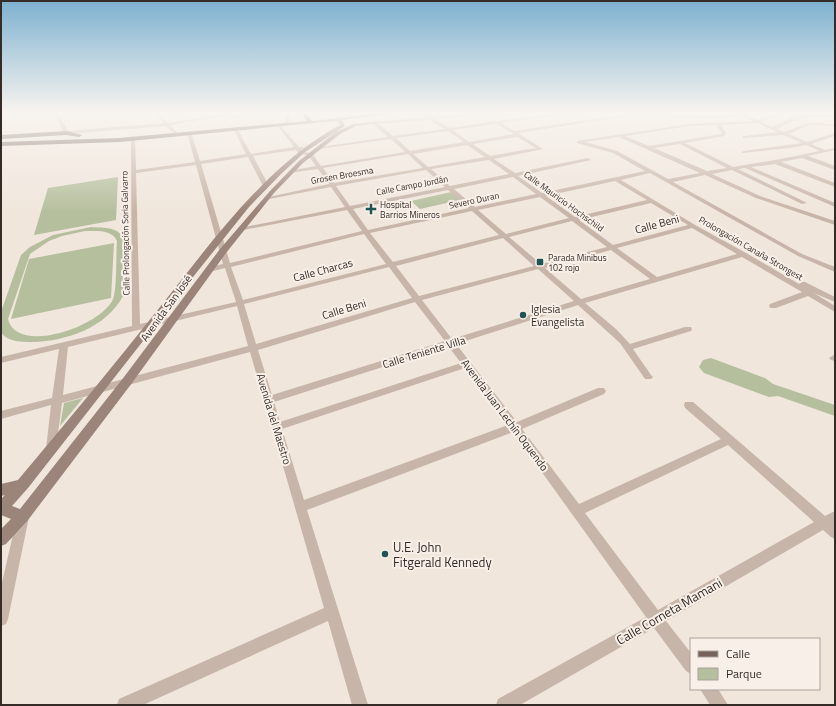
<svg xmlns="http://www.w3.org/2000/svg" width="836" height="706" viewBox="0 0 836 706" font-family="'Titillium Web',sans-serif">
	<rect width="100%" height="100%" fill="#f0e6dc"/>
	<g fill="#b5bf9d" fill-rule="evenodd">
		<polygon points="118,177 116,220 34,235 48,188"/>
		<polygon points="451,192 460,200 420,209 411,201"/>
		<path d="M 91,227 C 104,228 120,226 124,241 L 123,296 C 106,328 66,341 33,342 C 21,342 9,342 1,333 L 1,312 L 21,255 L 30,247 L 53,235 ZM 85,231 C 96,231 112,229 117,241 C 116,252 117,291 113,299 C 102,326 17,356 8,319 L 30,254 L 49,241 L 62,236 Z"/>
		<polygon points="114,243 111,298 11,319 29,259"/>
		<polygon points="711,358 765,378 773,384 835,405 835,416 778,396 769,397 704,373 699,367 703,360"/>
		<polygon points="83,398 60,426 64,403"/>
	</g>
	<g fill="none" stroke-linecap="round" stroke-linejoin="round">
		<g fill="#c8b5a9" fill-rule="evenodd">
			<polygon points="54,113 58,113 68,131 164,123 155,113 159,113 168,123 229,113 239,113 170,125 179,135 177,136 166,126 66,134 64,133"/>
			<polygon points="250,113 260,113 232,118 230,117"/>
			<polygon points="287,113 291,113 289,122 287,123 285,122"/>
			<path d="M 419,113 L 424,113 L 431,117 L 491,113 L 434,119 L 450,128 L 497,121 L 559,113 L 570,113 L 502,123 L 514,131 L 635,113 L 645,113 L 518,133 L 543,149 L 494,159 L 515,173 L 588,158 L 591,160 L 518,176 L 542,193 L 645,171 L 613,153 L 577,143 L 577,141 L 690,124 L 753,121 L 740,115 L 714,118 L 673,117 L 671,115 L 714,116 L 741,113 L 758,120 L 770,115 L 791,113 L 771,117 L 761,122 L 773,127 L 792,117 L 805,115 L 802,114 L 803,113 L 835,115 L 835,117 C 809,116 801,116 777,129 L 784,132 L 808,123 L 835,124 L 835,126 L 809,125 L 789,134 L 807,142 L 835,133 L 835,136 L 811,144 L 825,150 L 835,148 L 835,150 L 808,156 L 835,166 L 835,170 L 802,158 L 781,162 L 835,183 L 835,187 L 775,164 L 751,167 L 835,203 L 835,207 L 745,168 L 738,169 L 807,203 L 802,204 L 732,170 L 712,174 L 760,196 L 835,221 L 835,225 L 756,198 L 705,175 L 673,182 L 802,254 L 835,267 L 835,272 L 798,256 L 650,173 L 621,180 L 695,225 L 746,253 L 799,284 L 802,282 L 805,282 L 835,297 L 835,302 L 814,293 L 835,306 L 835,312 L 808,296 L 776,308 L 770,308 L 769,306 L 770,304 L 802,292 L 742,257 L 585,303 L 616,329 L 630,344 L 685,327 L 691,327 L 692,329 L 691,331 L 633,349 L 651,375 L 653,377 L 651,379 L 645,379 L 620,343 L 578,305 L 456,344 L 517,422 L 598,388 L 604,388 L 606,391 L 604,394 L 522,429 L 579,504 L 721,439 L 685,408 L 684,405 L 685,402 L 693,402 L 825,516 L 835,511 L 835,539 L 831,537 L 823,530 L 666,621 L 691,653 L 691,674 L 686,671 L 654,628 L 520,705 L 496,705 L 498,699 L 646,617 L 513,432 L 307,510 L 368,705 L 352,705 L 328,621 L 143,705 L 117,705 L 119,699 L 324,608 L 250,352 L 62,403 L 56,449 L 55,452 L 51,454 L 47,452 L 46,449 L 51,405 L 1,419 L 1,411 L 52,398 L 59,349 L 1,363 L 1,357 L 132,326 L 131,136 L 135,137 L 136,170 L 195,162 L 187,132 L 189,131 L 191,132 L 200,161 L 246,154 L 234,130 L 236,129 L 238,130 L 251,154 L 294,147 L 277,125 L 279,124 L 299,147 L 303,147 L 303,149 L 301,149 L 303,152 L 312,153 L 321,166 L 405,152 L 391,139 L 317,149 L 315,148 L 388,137 L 373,124 L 373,122 L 425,117 ZM 429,120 L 445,129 L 393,136 L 379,124 ZM 757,123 L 778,132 L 745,136 L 743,136 L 743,138 L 783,135 L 802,143 L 744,151 L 742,152 L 742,153 L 790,148 L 806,145 L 820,151 L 775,160 L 733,167 L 685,143 L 724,136 L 726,133 L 721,125 ZM 497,124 L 514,134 L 469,142 L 453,130 ZM 716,125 L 722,133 L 721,134 L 649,146 L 625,136 L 690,126 ZM 448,131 L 464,142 L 410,151 L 396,138 ZM 517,137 L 536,148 L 490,156 L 473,144 ZM 619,137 L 700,173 L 668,179 L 617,151 L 585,142 ZM 680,144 L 727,168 L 707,171 L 654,148 ZM 467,145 L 485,157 L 428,167 L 413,154 ZM 296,150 L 299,154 L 308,155 L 316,166 L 289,171 L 289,173 L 318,169 L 329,184 L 264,198 L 264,200 L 331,187 L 345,207 L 240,228 L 237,230 L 238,231 L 347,210 L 362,231 L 230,263 L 201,164 L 248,157 L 263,186 L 266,188 L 269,186 L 253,156 ZM 408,154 L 423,168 L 334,183 L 323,168 ZM 489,160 L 509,174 L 450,186 L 431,169 ZM 196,165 L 223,264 L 206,268 L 205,270 L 209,272 L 225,268 L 236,302 L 140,324 L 136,173 ZM 426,170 L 445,187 L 350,206 L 336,186 ZM 513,177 L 536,194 L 475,207 L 454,189 ZM 615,181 L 647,200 L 575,217 L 546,196 ZM 448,190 L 469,208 L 368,230 L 353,209 ZM 540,197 L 569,218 L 506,234 L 478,210 ZM 651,203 L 688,225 L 613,245 L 579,220 ZM 472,211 L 499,235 L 393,262 L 370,233 ZM 572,221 L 607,247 L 541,264 L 509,237 ZM 692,228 L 737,254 L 657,277 L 617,248 ZM 364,234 L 386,264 L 243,300 L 231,267 ZM 503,238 L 534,266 L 419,296 L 396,266 ZM 611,250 L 650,279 L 581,299 L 545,268 ZM 389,267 L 412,298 L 256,344 L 244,304 ZM 538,269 L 574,301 L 452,339 L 422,300 ZM 415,302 L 445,341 L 272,395 L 258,350 ZM 237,306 L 248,346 L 63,395 L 68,347 ZM 448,346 L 461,363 L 280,422 L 274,402 ZM 465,368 L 508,425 L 304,500 L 282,429 ZM 728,445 L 814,522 L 658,610 L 585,513 Z"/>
			<polygon points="834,355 835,355 835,361 831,360 829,358"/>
			<polygon points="23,511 27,513 29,517 8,619 6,624 1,626 1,587 17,517 19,513"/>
			<polygon points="700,689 718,689 728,705 710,705"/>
		</g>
		<path fill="#9b847a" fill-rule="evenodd" d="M 383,113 L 397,113 L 342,120 L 345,126 L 305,152 L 282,173 L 249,207 L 197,272 L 28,488 L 12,506 L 20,509 L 124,377 L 220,249 L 270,191 L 299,161 L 336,132 L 353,124 L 375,122 L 377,123 L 356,126 L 340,134 L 303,163 L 274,193 L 226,253 L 132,383 L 28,520 L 6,544 L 1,546 L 1,529 L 11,519 L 1,515 L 1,499 L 5,495 L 1,496 L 1,484 L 18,480 C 66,423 114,365 160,307 C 212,242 266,165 340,125 L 338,121 L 314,123 L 312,121 Z"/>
		<g fill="#76625a" fill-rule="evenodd">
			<polygon points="302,113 306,113 312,121 316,122 314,123 119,142 1,146 1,142 119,138 307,121"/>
			<polygon points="66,131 82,135 79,137 66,135 1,139 1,135"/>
		</g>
	</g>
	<linearGradient id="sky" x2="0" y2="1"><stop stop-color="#7db1d0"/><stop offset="0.53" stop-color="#f8f4ef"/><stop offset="1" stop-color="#f8f4ef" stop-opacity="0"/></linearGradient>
	<rect width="836" height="212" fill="url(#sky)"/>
	<g fill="#205454" stroke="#f8f0e8" stroke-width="1.5">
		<path d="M369 203h4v4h4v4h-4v4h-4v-4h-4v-4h4z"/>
		<rect x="536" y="258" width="8" height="8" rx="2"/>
		<circle cx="523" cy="315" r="4"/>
		<circle cx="385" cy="554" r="4"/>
	</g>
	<g text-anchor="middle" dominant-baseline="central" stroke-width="4" stroke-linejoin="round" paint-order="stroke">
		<g font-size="9" fill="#352c28" stroke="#f8f0e8">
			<text transform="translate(342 175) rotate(-10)">Grosen Broesma</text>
			<text transform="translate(412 185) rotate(-11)">Calle Campo Jordán</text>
			<text transform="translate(474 200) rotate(-12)">Severo Duran</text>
			<text transform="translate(564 201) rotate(36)">Calle Mauricio Hochschild</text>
			<text transform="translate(125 233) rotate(-91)">Calle Prolongación Soria Galvarro</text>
			<text transform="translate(751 248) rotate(30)">Prolongación Canaña Strongest</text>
		</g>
		<g font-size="9" fill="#352c28" stroke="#f8f0e8" text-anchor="start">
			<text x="380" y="204">Hospital<tspan x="380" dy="10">Barrios Mineros</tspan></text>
			<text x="548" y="257">Parada Minibus<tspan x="548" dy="10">102 rojo</tspan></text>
		</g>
		<g font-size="11" fill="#352c28" stroke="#f8f0e8">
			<text transform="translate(657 224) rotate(-15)">Calle Beni</text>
			<text transform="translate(323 270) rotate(-15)">Calle Charcas</text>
			<text transform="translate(166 308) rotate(-54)">Avenida San José</text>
			<text transform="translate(344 309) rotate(-17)">Calle Beni</text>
			<text transform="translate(424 352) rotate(-17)">Calle Teniente Villa</text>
			<text transform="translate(505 415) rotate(53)">Avenida Juan Lechín Oquendo</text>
			<text transform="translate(274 419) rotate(73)">Avenida del Maestro</text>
		</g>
		<g font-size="11" fill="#352c28" stroke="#f8f0e8" text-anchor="start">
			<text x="531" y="309">Iglesia<tspan x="531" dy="13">Evangelista</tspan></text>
		</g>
		<g font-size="13" fill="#352c28" stroke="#f8f0e8" text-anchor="start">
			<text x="393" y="547">U.E. John<tspan x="393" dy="15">Fitgerald Kennedy</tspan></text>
		</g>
		<g font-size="13" fill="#352c28" stroke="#f8f0e8">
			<text transform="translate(669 611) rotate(-30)">Calle Corneta Mamani</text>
		</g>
	</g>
	<rect width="836" height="706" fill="none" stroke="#352c28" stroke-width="4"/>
	<rect x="690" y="638" width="130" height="52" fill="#f8f0e8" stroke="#aaa29b"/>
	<rect x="698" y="651" width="20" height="6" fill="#76625a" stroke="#aaa29b"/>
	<text x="726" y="658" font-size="12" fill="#352c28">Calle</text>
	<rect x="698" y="668" width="20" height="12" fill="#b5bf9d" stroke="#aaa29b"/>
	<text x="726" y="678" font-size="12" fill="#352c28">Parque</text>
</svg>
